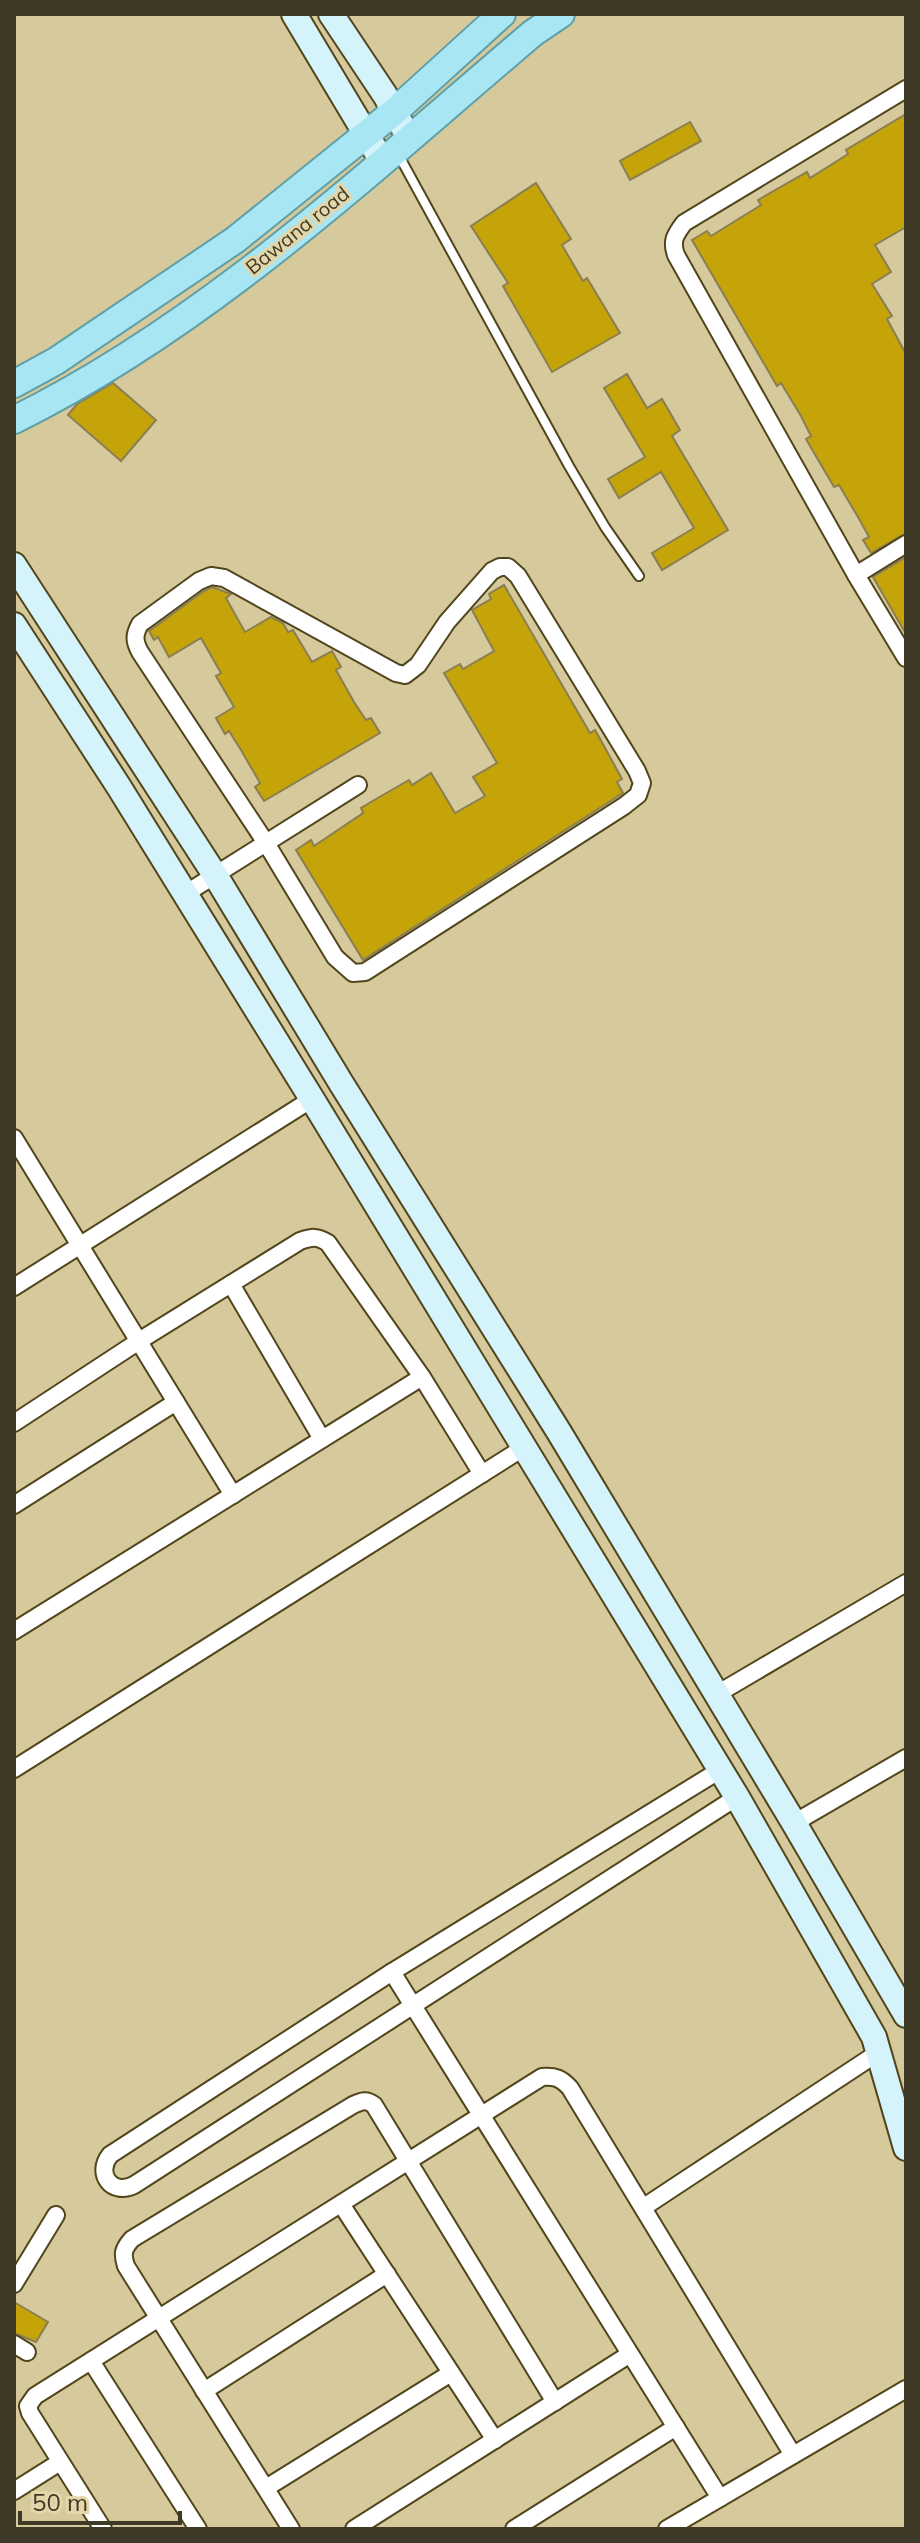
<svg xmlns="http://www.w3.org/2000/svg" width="920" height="2543" viewBox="0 0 920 2543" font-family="Mulish,sans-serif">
	<rect width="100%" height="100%" fill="#d6c99b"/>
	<g fill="#c4a409" stroke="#8a7e53" stroke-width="2">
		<polygon points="906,114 906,227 875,245 891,272 872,284 892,316 887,319 906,354 906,533 871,553 863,540 869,537 858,517 839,485 834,487 806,439 811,436 801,416 781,383 777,386 692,240 707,231 711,236 761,205 758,200 807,172 810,178 848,154 846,150"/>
		<polygon points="690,122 701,141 630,180 620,161"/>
		<polygon points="536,183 571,239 562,245 583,281 587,278 620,333 552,372 503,286 508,283 471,226"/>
		<polygon points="627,374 647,408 662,399 680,430 672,436 728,530 662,570 652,553 694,528 661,472 619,498 608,479 645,457 604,388"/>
		<polygon points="113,383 156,420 121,461 68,415 77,404"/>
		<polygon points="906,557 906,634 873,577"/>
		<polygon points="504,585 590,733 595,730 604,746 622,779 617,782 623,793 363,960 296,850 311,840 314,846 363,813 361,808 376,799 409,780 412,785 431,773 455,813 485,796 473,777 497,763 444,673 460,664 463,669 494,651 472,610 491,599 489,594"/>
		<polygon points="212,587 231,594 226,598 245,632 271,617 283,623 288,632 293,630 312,662 332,651 341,667 336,670 354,702 366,720 371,718 380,733 264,801 255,787 260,783 241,750 229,731 225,734 216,718 234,707 216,676 221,673 201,638 169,657 158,637 154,640 149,631 204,591"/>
		<polygon points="14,2302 48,2322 36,2342 14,2333"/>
	</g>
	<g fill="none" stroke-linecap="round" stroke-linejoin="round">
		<defs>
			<polyline id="lane" points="398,154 569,466 605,527 639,576"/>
			<g id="street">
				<path d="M 906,89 L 684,223 C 675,235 671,241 676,255 L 856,575 L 906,658"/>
				<path d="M 500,567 L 508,567 L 518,576 L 637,771 L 642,783 L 638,795 L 624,806 L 365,972 L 353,973 L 335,957 L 266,843 L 140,652 C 134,641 134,635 140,624 L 199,581 L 211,576 L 224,578 L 396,673 L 405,675 L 418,665 L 447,622 L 492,571 Z"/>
				<polyline points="856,575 906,544"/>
				<polyline points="185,894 358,785"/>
				<polyline points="14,1138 233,1495"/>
				<polyline points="231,1284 322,1439"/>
				<polyline points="14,1287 312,1099"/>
				<path d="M 14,1423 L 139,1341 L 300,1241 C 312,1237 317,1236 328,1243 L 422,1377 L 482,1474"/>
				<polyline points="14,1505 176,1402"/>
				<polyline points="14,1631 422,1377"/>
				<polyline points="717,1694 906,1583"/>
				<polyline points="14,1769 523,1448"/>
				<path d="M 720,1770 L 392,1972 L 110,2155 C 95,2174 112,2196 134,2185 L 737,1797"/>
				<polyline points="794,1823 906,1758"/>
				<polyline points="392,1972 720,2498"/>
				<polyline points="341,2204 495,2440"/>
				<polyline points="644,2207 879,2052"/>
				<polyline points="14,2284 56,2215"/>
				<polyline points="14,2344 27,2352"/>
				<polyline points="91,2361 198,2529"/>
				<polyline points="204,2391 387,2274"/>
				<polyline points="266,2488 451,2373"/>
				<polyline points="14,2491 60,2462"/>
				<path d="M 103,2529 L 30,2413 L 28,2406 L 35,2396 L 542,2077 C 555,2076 561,2078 570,2088 L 793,2455"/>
				<path d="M 291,2529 L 126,2266 C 122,2254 123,2249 132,2239 L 353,2105 C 362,2101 366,2099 374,2105 L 555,2402"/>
				<polyline points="354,2529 630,2354"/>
				<polyline points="514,2529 676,2427"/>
				<polyline points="667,2529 906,2389"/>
			</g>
			<g id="secondary">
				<polyline points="294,14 382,161"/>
				<polyline points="331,14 385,95 409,138"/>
				<polyline points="14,565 215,875 341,1083 559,1432 794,1823 906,2015"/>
				<polyline points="14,625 119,787 312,1099 737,1797 874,2037 906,2148"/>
			</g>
			<g id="primary">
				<polyline points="14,384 56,361 235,240 394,112 502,14"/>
				<path d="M 14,420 C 208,324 369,172 533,33 L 561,14"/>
			</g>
		</defs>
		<use href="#lane" stroke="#51451b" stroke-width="12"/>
		<use href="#street" stroke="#51451b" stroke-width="20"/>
		<use href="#secondary" stroke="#51451b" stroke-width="28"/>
		<use href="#primary" stroke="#5f9fa8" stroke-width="30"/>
		<use href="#lane" stroke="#fff" stroke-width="8"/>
		<use href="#street" stroke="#fff" stroke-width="16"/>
		<use href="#secondary" stroke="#d4f3fa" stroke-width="24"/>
		<use href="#primary" stroke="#a9e6f4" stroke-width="26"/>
	</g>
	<g text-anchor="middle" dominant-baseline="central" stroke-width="6" stroke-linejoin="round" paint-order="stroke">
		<g font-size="20" fill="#3f3a28" stroke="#e3d6a8">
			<text transform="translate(297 230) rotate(-39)">Bawana road</text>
		</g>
	</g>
	<rect width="920" height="2543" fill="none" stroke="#3f3a28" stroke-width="32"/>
	<path d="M20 2511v12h160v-12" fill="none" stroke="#3f3a28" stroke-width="4"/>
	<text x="32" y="2511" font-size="24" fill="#3f3a28" stroke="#e3d6a8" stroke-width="6" paint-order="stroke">50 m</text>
</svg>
